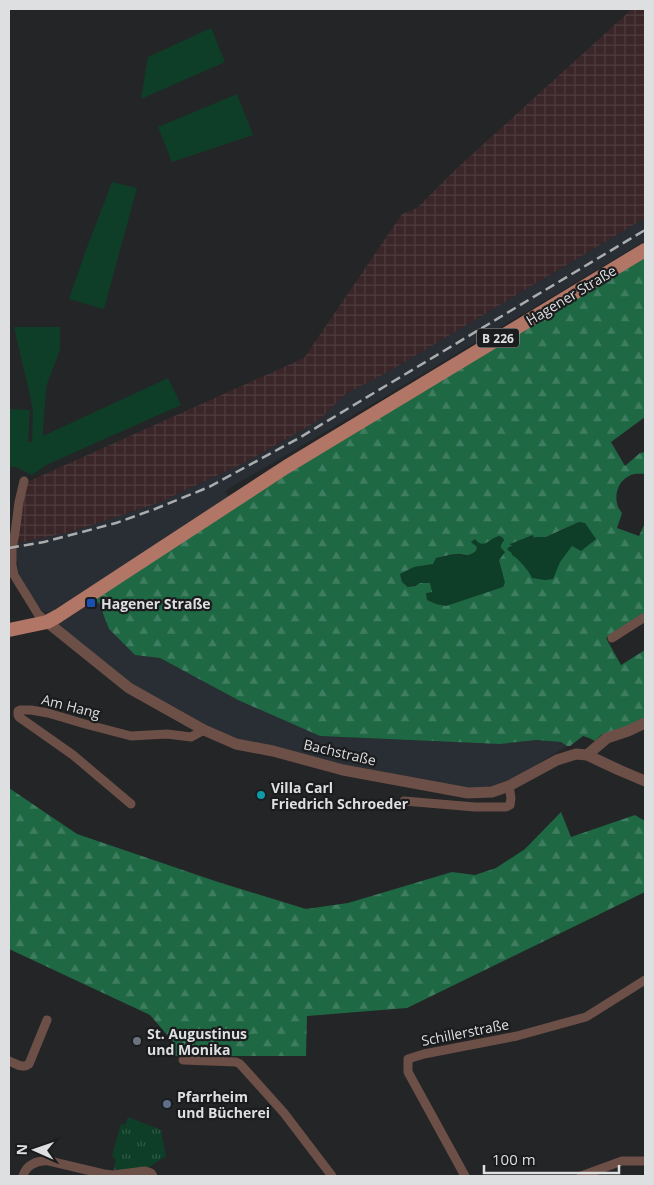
<svg xmlns="http://www.w3.org/2000/svg" width="654" height="1185" viewBox="0 0 654 1185" font-family="'Open Sans',sans-serif">
	<defs>
		<pattern id="industrial-grid" width="8" height="8" patternUnits="userSpaceOnUse" patternTransform="scale(1.25)"><rect width="8" height="8" fill="#3a2629"/><path d="M0 4h8M4 0v8" fill="none" stroke="#4d3b3e"/></pattern>
		<pattern id="forest-firs" width="22" height="20" patternUnits="userSpaceOnUse" patternTransform="scale(1.25)"><rect width="22" height="20" fill="#1e6844"/><path d="M5 1l3.5 6h-7zM16 11l3.5 6h-7z" fill="#3e7d5f"/></pattern>
		<pattern id="park-tufts" width="24" height="20" patternUnits="userSpaceOnUse" patternTransform="scale(1.25)"><rect width="24" height="20" fill="#0e3e27"/><path d="M3 7l-1-3M5 7V3M7 7l1-3M15 17l-1-3M17 17v-4M19 17l1-3" fill="none" stroke="#315946"/></pattern>
	</defs>
	<rect width="100%" height="100%" fill="#242527"/>
	<g fill="#282e34">
		<polygon points="645,218 645,241 364,409 225,491 230,498 54,610 46,613 39,608 19,577 18,564 9,544 18,543 71,532 158,503 244,463 318,421 347,393 388,372"/>
		<polygon points="89,599 99,603 109,629 135,655 160,658 238,700 320,736 500,744 536,740 561,742 567,746 505,784 488,788 468,790 344,767 236,741 130,686 56,624"/>
	</g>
	<polygon fill="url(#industrial-grid)" points="632,9 645,9 645,218 388,372 347,393 318,421 244,463 158,503 71,532 18,543 25,483 304,358 313,345 402,214 417,208 455,170"/>
	<g fill="#0e3e27">
		<polygon points="211,28 225,62 141,99 148,57"/>
		<polygon points="237,94 253,135 172,162 158,127"/>
		<polygon points="112,182 137,188 104,309 69,299 86,250"/>
		<polygon points="14,327 60,327 60,350 47,384 44,412 43,436 168,378 181,405 46,465 32,475 16,467 9,467 9,409 30,410 28,442 32,442 33,411 30,396"/>
		<path d="M 579,522 L 585,523 L 596,539 L 581,551 L 560,562 L 554,579 L 545,580 L 525,578 L 506,549 L 509,547 L 510,544 L 533,535 C 547,541 566,528 579,522 Z"/>
		<polygon points="500,536 504,538 501,548 505,552 499,560 505,583 504,587 446,606 435,604 427,600 426,593 420,583 409,587 402,582 400,574 414,567 433,564 436,558 457,554 465,556 476,551 477,547 471,542 475,538 492,540 494,537"/>
	</g>
	<g fill="url(#forest-firs)" fill-rule="evenodd">
		<path d="M 645,254 L 645,417 L 611,442 L 625,466 L 640,453 L 645,452 L 645,474 C 640,474 634,473 629,476 C 616,482 612,502 622,513 L 617,528 L 639,536 L 645,523 L 645,613 L 606,638 L 621,665 L 645,650 L 645,718 L 626,727 L 601,735 L 595,741 L 589,738 L 583,736 L 570,746 L 567,746 L 561,742 L 536,740 L 500,744 L 320,736 L 238,700 L 160,658 L 135,655 L 109,629 L 99,603 L 89,599 L 235,506 ZM 579,522 L 585,523 L 596,539 L 581,551 L 572,546 L 560,562 L 553,579 L 545,580 L 532,578 C 530,572 518,558 512,555 L 511,552 L 510,552 L 507,549 L 509,547 L 511,546 L 512,545 L 510,545 L 510,544 L 533,535 L 534,538 L 535,537 L 546,537 ZM 500,536 L 503,538 L 504,540 L 501,545 L 501,548 L 505,552 L 499,560 L 505,583 L 503,587 L 446,606 L 436,604 L 427,600 L 426,593 L 432,592 L 430,583 L 420,583 L 415,586 L 408,587 L 402,582 L 400,574 L 414,567 L 433,564 L 436,558 C 442,557 450,554 457,554 C 467,554 465,558 476,551 L 477,547 L 471,542 L 475,539 C 484,551 490,537 500,536 Z"/>
		<polygon points="9,788 77,834 218,882 306,909 348,903 452,872 475,875 496,868 525,849 561,812 571,837 635,815 645,821 645,892 407,1008 307,1016 306,1056 174,1056 175,1044 150,1015 9,949"/>
	</g>
	<polygon fill="url(#park-tufts)" points="128,1117 161,1130 166,1156 148,1168 114,1172 115,1158 112,1156 121,1124 125,1125"/>
	<g fill="none" stroke-linecap="round" stroke-linejoin="round">
		<g stroke="#6c4f46" stroke-width="9">
			<polyline points="24,481 19,502 15,533 12,548 12,565 14,575 38,614 47,622"/>
			<polyline points="612,638 645,617"/>
			<polyline points="404,801 475,807 506,807 510,805 511,798 509,786"/>
			<polyline points="131,804 73,755 19,717 18,715 18,711 20,710 31,710 48,713 85,724 131,736 167,734 191,737 204,730"/>
			<polyline points="183,1060 236,1062 240,1064 284,1113 332,1176"/>
			<path d="M 9,1061 C 16,1064 23,1069 29,1064 L 47,1020"/>
			<path d="M 23,1176 C 26,1165 37,1160 49,1161 L 104,1174 L 113,1175 L 145,1171 L 151,1173 L 153,1176"/>
			<polyline points="465,1176 408,1072 408,1059 424,1054 517,1036 586,1017 645,980"/>
			<polyline points="581,1176 622,1161 645,1161"/>
		</g>
		<g stroke="#6c4f46" stroke-width="11">
			<polyline points="47,622 129,688 204,730 236,744 273,751 343,770 468,793 492,792 509,786 557,760 576,754 587,755 619,770 645,781"/>
			<polyline points="587,755 607,738 628,731 645,723"/>
		</g>
		<polyline stroke="#b17665" stroke-width="14" points="9,630 47,622 58,616 286,467 645,250"/>
		<polyline stroke="#abacad" stroke-width="2.5" stroke-dasharray="10 5" stroke-linecap="butt" points="9,548 44,542 116,523 155,509 209,487 299,438 645,230"/>
	</g>
	<rect fill="#1a4fb4" stroke="#1a1c1e" stroke-width="2" x="86" y="598" width="10" height="10" rx="2.5"/>
	<circle fill="#0f9aa8" stroke="#1a1c1e" stroke-width="2" cx="261" cy="795" r="5"/>
	<circle fill="#6b7280" stroke="#1a1c1e" stroke-width="2" cx="137" cy="1041" r="5"/>
	<circle fill="#5c6f8a" stroke="#1a1c1e" stroke-width="2" cx="167" cy="1104" r="5"/>
	<g text-anchor="middle" dominant-baseline="central" stroke-width="4.5" stroke-linejoin="round" paint-order="stroke">
		<rect fill="#1a1c1e" stroke="#a3a4a6" stroke-width="1" x="477" y="328.5" width="42" height="19" rx="4"/>
		<g font-size="12" font-weight="bold" fill="#dedfe0">
			<text x="498" y="338">B 226</text>
		</g>
		<g font-size="14" fill="#dedfe0" stroke="#1a1c1e">
			<text transform="translate(571 295) rotate(-31)">Hagener Straße</text>
			<text transform="translate(71 706) rotate(14)">Am Hang</text>
			<text transform="translate(340 752) rotate(13)">Bachstraße</text>
			<text transform="translate(465 1032) rotate(-11)">Schillerstraße</text>
		</g>
		<g font-size="14" font-weight="bold" fill="#dedfe0" stroke="#1a1c1e" text-anchor="start">
			<text x="101" y="603">Hagener Straße</text>
			<text x="271" y="787">Villa Carl<tspan x="271" dy="16">Friedrich Schroeder</tspan></text>
			<text x="147" y="1033">St. Augustinus<tspan x="147" dy="16">und Monika</tspan></text>
			<text x="177" y="1096">Pfarrheim<tspan x="177" dy="16">und Bücherei</tspan></text>
		</g>
	</g>
	<rect width="654" height="1185" fill="none" stroke="#dedfe0" stroke-width="20"/>
	<g transform="translate(35 1150) rotate(272)" stroke="#1a1c1e" stroke-width="4" paint-order="stroke">
	<path d="M0-4L9 19L0 12L-9 19Z" fill="#dedfe0"/>
	<text y="-8" font-size="14" font-weight="bold" text-anchor="middle" fill="#dedfe0">N</text>
	</g>
	<path d="M484 1165v8h135v-8" fill="none" stroke="#dedfe0" stroke-width="2.5"/>
	<text x="492" y="1165" font-size="15" fill="#dedfe0" stroke="#1a1c1e" stroke-width="4" paint-order="stroke">100 m</text>
</svg>
